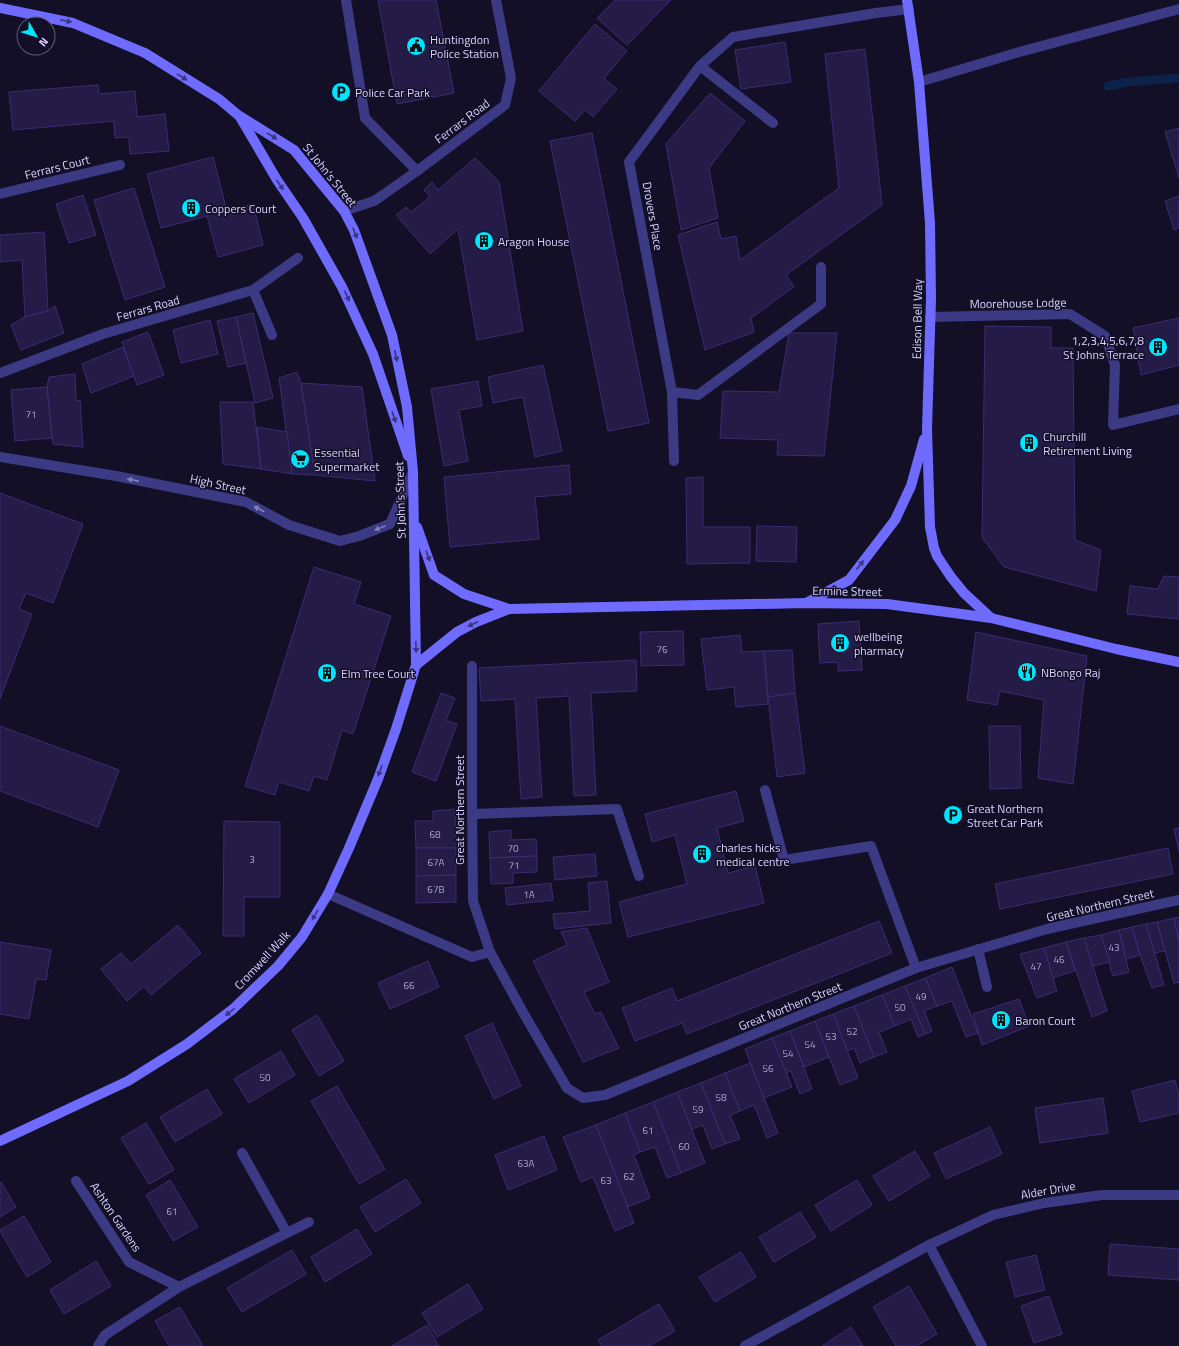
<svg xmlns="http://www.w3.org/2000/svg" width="1179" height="1346" viewBox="0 0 1179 1346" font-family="'Titillium Web',sans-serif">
	<rect width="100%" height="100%" fill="#130f26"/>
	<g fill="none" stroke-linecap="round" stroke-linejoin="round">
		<polyline stroke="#0c2248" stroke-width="9" points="1108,86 1128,82 1179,78"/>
	</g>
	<g fill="#241b47" stroke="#3b2d73">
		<polygon points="378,0 436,0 454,93 397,104"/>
		<polygon points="615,0 671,0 627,45 597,18"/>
		<polygon points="595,24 627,51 604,78 617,89 593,117 585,110 575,121 539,91"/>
		<polygon points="785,42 791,82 741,89 735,50"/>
		<polygon points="865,49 882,205 786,275 794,287 751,318 754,332 705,350 678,235 717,222 721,239 736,236 740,260 839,188 825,54"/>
		<polygon points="98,85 99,94 135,91 137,117 165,114 169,151 130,154 129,137 115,138 114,121 13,130 9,92"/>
		<polygon points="710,93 745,121 709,168 718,218 681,230 666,144"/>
		<polygon points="1179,128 1179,178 1165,132"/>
		<polygon points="592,133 649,423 608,431 550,141"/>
		<polygon points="213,157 227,211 253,204 263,245 218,257 207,216 161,228 147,174"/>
		<polygon points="475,158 499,182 523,331 477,340 458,229 430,254 396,215 406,207 411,212 430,197 424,190 432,182 438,190"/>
		<polygon points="134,188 165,287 125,300 94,200"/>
		<polygon points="83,195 96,235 69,243 56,204"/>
		<polygon points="1179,196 1179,228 1174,230 1165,201"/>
		<polygon points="44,232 48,311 25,317 22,260 0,262 0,235"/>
		<polygon points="55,306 64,333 21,350 11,325 25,317 48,311"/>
		<polygon points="253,313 273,398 255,403 236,317"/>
		<polygon points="236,317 246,363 228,367 217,321"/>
		<polygon points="1179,318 1179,365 1141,375 1133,328"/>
		<polygon points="210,320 218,354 181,363 173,330"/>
		<polygon points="985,326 1051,327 1051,348 1073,348 1075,540 1101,550 1096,591 1004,567 982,537"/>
		<polygon points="148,332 164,375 137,385 122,342"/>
		<polygon points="789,333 837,333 824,456 777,455 778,440 720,438 723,391 779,392"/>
		<polygon points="123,347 134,376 91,393 82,364"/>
		<polygon points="543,365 562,451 535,457 523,397 493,403 488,377"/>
		<polygon points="297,372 301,383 315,475 292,474 279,378"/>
		<polygon points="75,374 76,401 80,400 83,447 53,444 47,387 49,377"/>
		<polygon points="478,381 482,406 459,410 468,461 444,466 431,389"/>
		<polygon points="301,383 362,387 375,481 315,475"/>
		<polygon points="47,387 52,438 15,441 11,390"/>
		<polygon points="220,402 253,402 261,469 223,464"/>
		<polygon points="257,427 287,432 292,474 261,469"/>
		<polygon points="569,465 571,494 535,497 539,539 450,547 444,477"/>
		<polygon points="703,477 703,527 750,527 750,563 687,564 686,478"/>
		<polygon points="0,493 83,524 53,603 26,593 19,609 32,614 0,699"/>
		<polygon points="757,526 797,527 796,562 756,561"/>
		<polygon points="314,567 361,582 354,604 391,616 353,734 342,730 327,780 314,776 309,791 279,782 275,795 245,786"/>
		<polygon points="1164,576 1179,577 1179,619 1127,614 1130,586 1158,589"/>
		<polygon points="859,621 862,670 838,671 838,662 820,663 818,624"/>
		<polygon points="683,631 684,665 641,666 640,632"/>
		<polygon points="976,632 1087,656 1073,784 1038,778 1044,700 1000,691 997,705 967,700"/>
		<polygon points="740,635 742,652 764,651 768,704 736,707 734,687 707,690 701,639"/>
		<polygon points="792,650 795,693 768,697 764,651"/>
		<polygon points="636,660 637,691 591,693 596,795 574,796 569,696 536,698 542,797 521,799 515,699 481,701 479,668"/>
		<polygon points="441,693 455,698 446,720 457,724 436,781 412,772"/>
		<polygon points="795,693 805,773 777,777 768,697"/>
		<polygon points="0,726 119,770 98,827 0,791"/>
		<polygon points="989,726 1020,726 1021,788 990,789"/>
		<polygon points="736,791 744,821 717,828 728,873 755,866 764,903 628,937 619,902 687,884 675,835 652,842 645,814"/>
		<polygon points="455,809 456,848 416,848 415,821 433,821 433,811"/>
		<polygon points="224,821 280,822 280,897 244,897 244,936 223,936"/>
		<polygon points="1179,828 1179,851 1174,829"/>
		<polygon points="511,830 511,840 536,839 537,856 490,858 489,832"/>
		<polygon points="416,848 456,848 456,875 416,876"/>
		<polygon points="1168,848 1173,874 1000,909 995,884"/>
		<polygon points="595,854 597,876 555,880 553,857"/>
		<polygon points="537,856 537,872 513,873 513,883 491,884 490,858"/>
		<polygon points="456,875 456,902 416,903 416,876"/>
		<polygon points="607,881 611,923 555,929 553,914 590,911 588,883"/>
		<polygon points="551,883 553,900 507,905 505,888"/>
		<polygon points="1179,917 1179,943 1174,918"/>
		<polygon points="1174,918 1179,943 1179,982 1174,983 1157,922"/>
		<polygon points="879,921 892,953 687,1034 682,1023 635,1041 622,1008 672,988 677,1001"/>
		<polygon points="1157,922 1165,951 1154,953 1146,924"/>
		<polygon points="1146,924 1164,985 1152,988 1140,955 1132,927"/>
		<polygon points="178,925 201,953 151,995 144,986 127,1001 101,969 121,953 131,964"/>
		<polygon points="1132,927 1140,955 1126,959 1119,930"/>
		<polygon points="587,928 609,982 584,992 595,1014 601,1012 619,1048 583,1062 533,961 567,945 561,932"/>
		<polygon points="1119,930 1129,972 1113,976 1101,935"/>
		<polygon points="1101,935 1110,962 1093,966 1084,938"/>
		<polygon points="1084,938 1107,1011 1092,1017 1066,942"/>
		<polygon points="0,942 51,950 46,980 36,979 29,1019 0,1014"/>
		<polygon points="1066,942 1075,971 1052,978 1044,948"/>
		<polygon points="1044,948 1057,991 1037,998 1020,954"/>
		<polygon points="428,961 439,987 390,1009 378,983"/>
		<polygon points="952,967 978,1033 966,1037 952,1001 937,1006 925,978"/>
		<polygon points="925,978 937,1006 924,1011 932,1031 925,1034 905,986"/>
		<polygon points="905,986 925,1034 918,1037 911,1019 895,1026 882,995"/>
		<polygon points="882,995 895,1026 879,1032 887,1052 874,1057 854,1006"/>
		<polygon points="1019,999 1029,1026 982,1045 973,1014"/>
		<polygon points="854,1006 874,1057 860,1063 854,1048 847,1051 833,1014"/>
		<polygon points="833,1014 858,1078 840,1085 815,1021"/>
		<polygon points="317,1015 344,1061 319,1076 292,1030"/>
		<polygon points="815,1021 829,1057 804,1067 790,1031"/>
		<polygon points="492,1023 521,1086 494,1099 465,1036"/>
		<polygon points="790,1031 812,1089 800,1094 791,1071 786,1073 772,1038"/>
		<polygon points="772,1038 792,1087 764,1098 745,1049"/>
		<polygon points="281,1051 295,1075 249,1103 234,1079"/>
		<polygon points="750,1063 778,1133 767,1138 754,1105 740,1111 725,1073"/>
		<polygon points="725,1073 740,1111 730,1115 740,1139 725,1144 701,1083"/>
		<polygon points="1175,1080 1179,1096 1179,1113 1140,1122 1132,1091"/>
		<polygon points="701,1083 725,1144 712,1149 703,1125 692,1129 677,1092"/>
		<polygon points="337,1086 385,1169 359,1184 311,1101"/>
		<polygon points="207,1089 222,1114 175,1142 160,1117"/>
		<polygon points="677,1092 705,1163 681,1173 653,1102"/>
		<polygon points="1103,1098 1108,1133 1040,1143 1035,1108"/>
		<polygon points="653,1102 681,1173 667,1178 655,1147 640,1152 625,1113"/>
		<polygon points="625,1113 640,1152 634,1155 650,1198 628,1207 596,1125"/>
		<polygon points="146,1123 174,1170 149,1184 121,1138"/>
		<polygon points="596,1125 634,1223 615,1231 593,1177 581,1182 563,1137"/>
		<polygon points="990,1127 1002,1154 946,1179 934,1153"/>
		<polygon points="544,1136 557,1170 508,1190 495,1155"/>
		<polygon points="915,1151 930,1176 889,1201 873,1176"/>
		<polygon points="406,1179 421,1203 375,1232 360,1207"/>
		<polygon points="170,1180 198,1227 173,1241 146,1195"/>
		<polygon points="857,1180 872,1205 831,1231 815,1205"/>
		<polygon points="1,1182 16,1207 0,1217 0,1183"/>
		<polygon points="800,1212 816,1237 774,1262 759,1237"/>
		<polygon points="24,1216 51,1262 27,1277 0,1231 0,1230"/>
		<polygon points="357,1229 372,1254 325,1282 311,1257"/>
		<polygon points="1110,1244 1179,1249 1179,1280 1108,1275"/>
		<polygon points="292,1250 306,1274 242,1312 227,1288"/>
		<polygon points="741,1252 756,1277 715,1302 699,1277"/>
		<polygon points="1036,1255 1045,1290 1015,1297 1006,1262"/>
		<polygon points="96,1261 111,1286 64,1314 50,1290"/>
		<polygon points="468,1284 483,1309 437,1337 422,1313"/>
		<polygon points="909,1286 937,1334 916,1346 896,1346 873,1307"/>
		<polygon points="1049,1296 1062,1334 1034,1343 1021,1306"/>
		<polygon points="659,1304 675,1331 649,1346 602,1346 598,1340"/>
		<polygon points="180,1307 203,1346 169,1346 155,1321"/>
		<polygon points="427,1325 439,1346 392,1346"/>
		<polygon points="851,1327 863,1346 822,1346"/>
	</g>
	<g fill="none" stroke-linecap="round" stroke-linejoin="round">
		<g stroke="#3d3a85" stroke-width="10">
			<polyline points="346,0 365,118 417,171"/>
			<polyline points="919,82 1016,53 1179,9"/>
			<polyline points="930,317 1070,314 1105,336 1115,365 1113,425 1179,409"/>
			<polyline points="765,790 784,860 871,846 916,968"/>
			<polyline points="472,814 617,809 639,876"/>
			<polyline points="978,949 987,987"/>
		</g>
		<g stroke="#3d3a85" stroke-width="10">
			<polyline points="700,66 773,123"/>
			<polyline points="0,194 120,165"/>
			<polyline points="344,211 374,201 380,197 417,171 505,105 511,78 496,0"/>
			<polyline points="253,290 272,335"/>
			<polyline points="0,373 103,334 253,290 298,258"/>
			<polyline points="672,392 629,162 700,66 733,37 876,13 909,9"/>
			<polyline points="0,457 116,476 246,502 289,525 340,541 359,536 390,524 413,472"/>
			<polyline points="674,461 672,392 698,395 821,304 821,267"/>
			<polyline points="472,666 472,799 473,901 490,952"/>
			<polyline points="328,894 472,957 490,952 524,1014 567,1088 583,1098 605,1095 916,968 1047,929 1179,900"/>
			<polyline points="76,1181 129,1262 179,1287"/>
			<polyline points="287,1233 309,1222"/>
			<polyline points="929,1245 982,1346"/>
			<polyline points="98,1346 105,1335 179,1287 287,1233 242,1153"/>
			<polyline points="745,1346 929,1245 993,1215 1044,1203 1102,1195 1179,1195"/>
		</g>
		<g stroke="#6f6bff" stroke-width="10">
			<polyline points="907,0 919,82 930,223 931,298 927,429 930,527 934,548 937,556 951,577 964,593 991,618"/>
			<polyline points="0,8 73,23 145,53 219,99 238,115 294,150 344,211 354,230 392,335 407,407 413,472 416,665 396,729 378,779 349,848 328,894 302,937 278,966 233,1009 187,1044 128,1081 0,1141"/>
			<polyline points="240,117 277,180 303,218 342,287 373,354 408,456"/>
			<polyline points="417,527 434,575 464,594 509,609"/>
			<polyline points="808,602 849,580 895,520 911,486 924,439"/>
			<polyline points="416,665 457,632 476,622 509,609 806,603 887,604 991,618 1116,649 1179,662"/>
		</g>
	</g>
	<defs><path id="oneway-solid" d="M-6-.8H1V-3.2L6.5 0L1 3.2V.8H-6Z"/></defs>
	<g fill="#38347d">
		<use href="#oneway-solid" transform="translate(66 21) rotate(12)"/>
		<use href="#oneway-solid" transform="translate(182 77) rotate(32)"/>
		<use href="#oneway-solid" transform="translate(272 136) rotate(32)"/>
		<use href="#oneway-solid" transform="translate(280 185) rotate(56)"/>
		<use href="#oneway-solid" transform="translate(355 233) rotate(68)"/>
		<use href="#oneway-solid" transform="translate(347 296) rotate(66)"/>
		<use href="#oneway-solid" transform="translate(396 356) rotate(78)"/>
		<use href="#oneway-solid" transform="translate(394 417) rotate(71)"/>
		<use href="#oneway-solid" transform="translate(428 556) rotate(70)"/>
		<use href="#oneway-solid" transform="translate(860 565) rotate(-52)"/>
		<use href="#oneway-solid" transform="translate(473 624) rotate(154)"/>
		<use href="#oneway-solid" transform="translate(416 647) rotate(88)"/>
		<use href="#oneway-solid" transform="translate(380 771) rotate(110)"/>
		<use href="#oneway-solid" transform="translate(315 915) rotate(121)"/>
		<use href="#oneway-solid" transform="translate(230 1012) rotate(142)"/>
	</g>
	<g fill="#837fbc">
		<use href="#oneway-solid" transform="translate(133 480) rotate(-169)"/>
		<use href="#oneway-solid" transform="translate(259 509) rotate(-152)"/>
		<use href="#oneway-solid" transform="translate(380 528) rotate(158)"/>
	</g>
	<defs>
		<symbol id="civic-disc" viewBox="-11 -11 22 22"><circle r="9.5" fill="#00e5ff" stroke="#130f26"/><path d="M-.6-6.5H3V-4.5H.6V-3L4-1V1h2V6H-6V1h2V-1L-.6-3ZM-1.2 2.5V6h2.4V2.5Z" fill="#111"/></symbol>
		<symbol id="parking-disc" viewBox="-11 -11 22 22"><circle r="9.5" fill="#00e5ff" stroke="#130f26"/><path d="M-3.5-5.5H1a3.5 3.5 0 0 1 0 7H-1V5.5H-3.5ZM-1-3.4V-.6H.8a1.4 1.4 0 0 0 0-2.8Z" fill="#111"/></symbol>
		<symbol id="building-disc" viewBox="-11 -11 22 22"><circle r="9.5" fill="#00e5ff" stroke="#130f26"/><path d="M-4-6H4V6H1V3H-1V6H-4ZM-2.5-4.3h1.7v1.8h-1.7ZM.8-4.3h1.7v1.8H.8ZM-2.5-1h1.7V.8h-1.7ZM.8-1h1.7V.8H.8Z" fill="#111"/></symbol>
		<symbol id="supermarket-disc" viewBox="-11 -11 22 22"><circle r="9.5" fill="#00e5ff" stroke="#130f26"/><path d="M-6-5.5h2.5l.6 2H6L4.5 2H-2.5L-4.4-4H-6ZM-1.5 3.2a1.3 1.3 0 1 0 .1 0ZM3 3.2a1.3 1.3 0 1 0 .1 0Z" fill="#111"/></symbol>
		<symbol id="restaurant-disc" viewBox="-11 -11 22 22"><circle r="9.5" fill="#00e5ff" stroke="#130f26"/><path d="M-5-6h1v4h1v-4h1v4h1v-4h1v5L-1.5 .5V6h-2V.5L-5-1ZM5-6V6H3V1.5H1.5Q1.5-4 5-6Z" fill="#111"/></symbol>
	</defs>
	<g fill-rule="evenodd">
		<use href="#civic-disc" x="405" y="35" width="22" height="22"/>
		<use href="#parking-disc" x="330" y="81" width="22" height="22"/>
		<use href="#building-disc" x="180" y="197" width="22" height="22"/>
		<use href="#building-disc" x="473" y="230" width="22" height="22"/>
		<use href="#building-disc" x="1147" y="336" width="22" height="22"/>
		<use href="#building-disc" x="1018" y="432" width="22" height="22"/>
		<use href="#supermarket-disc" x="289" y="448" width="22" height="22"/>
		<use href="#building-disc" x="829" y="632" width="22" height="22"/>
		<use href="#restaurant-disc" x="1016" y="661" width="22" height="22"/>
		<use href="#building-disc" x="316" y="662" width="22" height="22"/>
		<use href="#parking-disc" x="942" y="804" width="22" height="22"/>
		<use href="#building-disc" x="691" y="843" width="22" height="22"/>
		<use href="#building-disc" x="990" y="1009" width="22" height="22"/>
	</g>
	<g text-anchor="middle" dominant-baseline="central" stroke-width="3" stroke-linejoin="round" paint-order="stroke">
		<g font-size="10" fill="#aca6d1">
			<text x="31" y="414">71</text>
			<text x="662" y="649">76</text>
			<text x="435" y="834">68</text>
			<text x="513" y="848">70</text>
			<text x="252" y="859">3</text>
			<text x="436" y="862">67A</text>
			<text x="514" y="865">71</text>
			<text x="436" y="889">67B</text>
			<text x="529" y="894">1A</text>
			<text x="1114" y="947">43</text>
			<text x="1059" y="959">46</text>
			<text x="1036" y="966">47</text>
			<text x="409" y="985">66</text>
			<text x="921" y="996">49</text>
			<text x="900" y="1007">50</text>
			<text x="852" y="1031">52</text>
			<text x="831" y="1036">53</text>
			<text x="810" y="1044">54</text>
			<text x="788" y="1053">54</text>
			<text x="768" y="1068">56</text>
			<text x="265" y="1077">50</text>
			<text x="721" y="1097">58</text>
			<text x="698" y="1109">59</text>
			<text x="648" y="1130">61</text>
			<text x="684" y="1146">60</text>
			<text x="526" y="1163">63A</text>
			<text x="629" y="1176">62</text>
			<text x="606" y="1180">63</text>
			<text x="172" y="1211">61</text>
		</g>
		<g font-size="12" fill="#d9d4ff" stroke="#130f26" text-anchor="start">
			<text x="430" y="39">Huntingdon<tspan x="430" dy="14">Police Station</tspan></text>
			<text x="355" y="92">Police Car Park</text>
			<text x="205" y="208">Coppers Court</text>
			<text x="498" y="241">Aragon House</text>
			<text x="1144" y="340" text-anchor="end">1,2,3,4,5,6,7,8<tspan x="1144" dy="14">St Johns Terrace</tspan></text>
			<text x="1043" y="436">Churchill<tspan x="1043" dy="14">Retirement Living</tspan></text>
			<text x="314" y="452">Essential<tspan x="314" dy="14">Supermarket</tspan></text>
			<text x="854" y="636">wellbeing<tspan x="854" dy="14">pharmacy</tspan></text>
			<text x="1041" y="672">NBongo Raj</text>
			<text x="341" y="673">Elm Tree Court</text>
			<text x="967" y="808">Great Northern<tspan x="967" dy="14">Street Car Park</tspan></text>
			<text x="716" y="847">charles hicks<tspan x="716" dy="14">medical centre</tspan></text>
			<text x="1015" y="1020">Baron Court</text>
		</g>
		<g font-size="12" fill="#d9d4ff" stroke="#130f26">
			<text transform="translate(462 121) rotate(-37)">Ferrars Road</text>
			<text transform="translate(57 167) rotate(-14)">Ferrars Court</text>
			<text transform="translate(330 175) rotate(51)">St John's Street</text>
			<text transform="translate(653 216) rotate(80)">Drovers Place</text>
			<text transform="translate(1018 303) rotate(-1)">Moorehouse Lodge</text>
			<text transform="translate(148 308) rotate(-16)">Ferrars Road</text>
			<text transform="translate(917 319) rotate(-89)">Edison Bell Way</text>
			<text transform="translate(218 484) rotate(12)">High Street</text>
			<text transform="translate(400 500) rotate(-92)">St John's Street</text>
			<text transform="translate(847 591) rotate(1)">Ermine Street</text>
			<text transform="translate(459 810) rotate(-90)">Great Northern Street</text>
			<text transform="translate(1100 905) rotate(-13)">Great Northern Street</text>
			<text transform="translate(262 960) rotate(-47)">Cromwell Walk</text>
			<text transform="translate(790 1006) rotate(-22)">Great Northern Street</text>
			<text transform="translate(1048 1190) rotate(-10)">Alder Drive</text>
			<text transform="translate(116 1217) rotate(56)">Ashton Gardens</text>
		</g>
	</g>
	<g transform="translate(36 36) rotate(129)"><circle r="19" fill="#130f26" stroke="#625e7d"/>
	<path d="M0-3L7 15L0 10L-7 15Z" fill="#00e5ff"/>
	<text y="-6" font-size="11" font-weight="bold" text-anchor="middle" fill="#d9d4ff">N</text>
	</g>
</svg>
